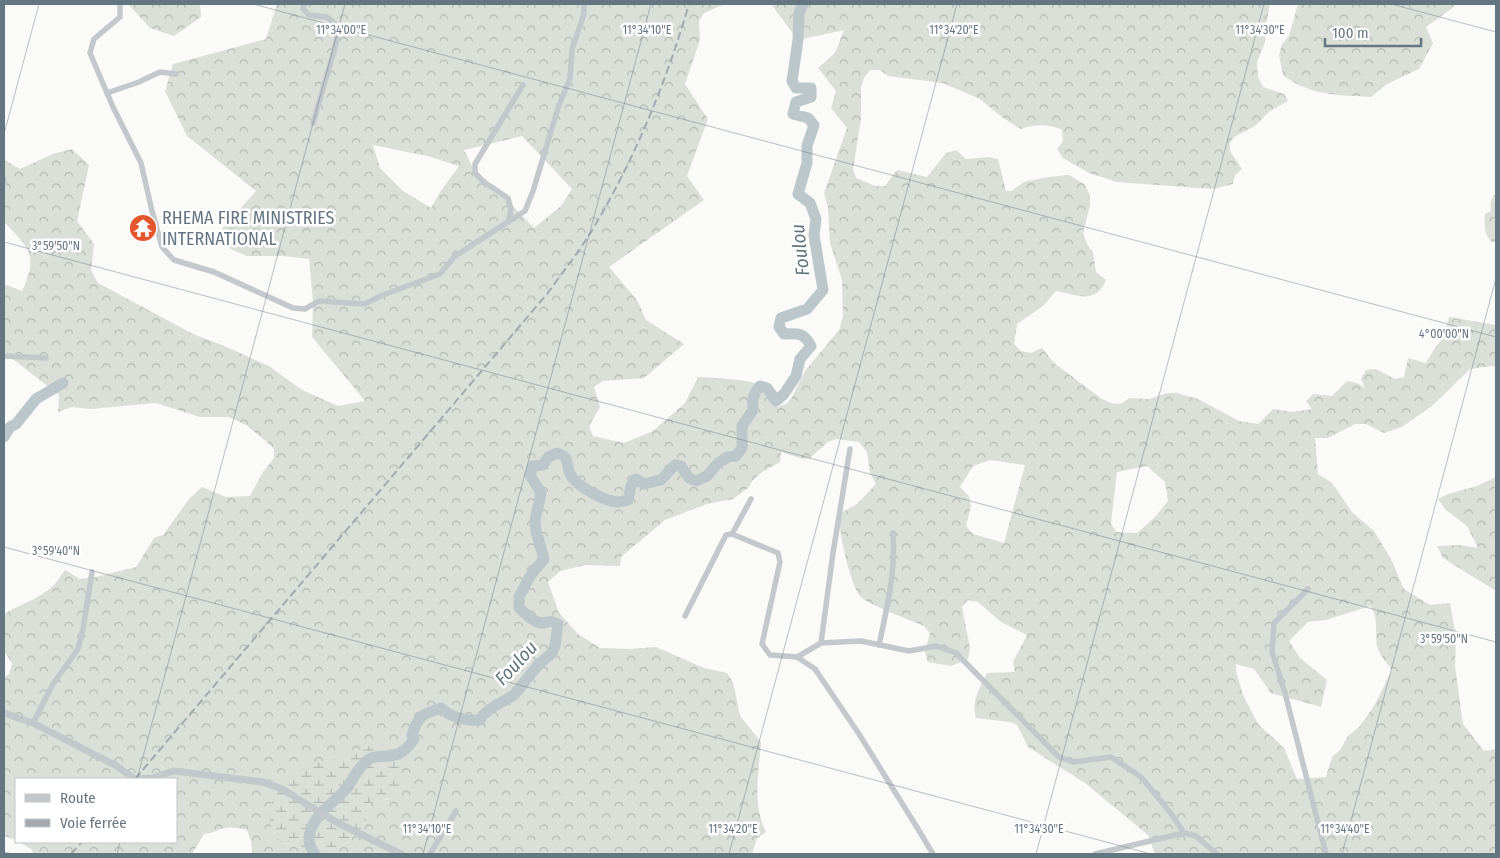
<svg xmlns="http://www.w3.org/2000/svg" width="1500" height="858" viewBox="0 0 1500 858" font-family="'Fira Sans Condensed',sans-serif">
	<defs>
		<pattern id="forest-crowns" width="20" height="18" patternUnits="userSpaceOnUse" patternTransform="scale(1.25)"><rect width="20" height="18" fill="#dadfd7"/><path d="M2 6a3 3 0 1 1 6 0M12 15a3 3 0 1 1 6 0" fill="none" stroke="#b4b9b4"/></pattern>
		<pattern id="wetland-marsh" width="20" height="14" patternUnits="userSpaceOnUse" patternTransform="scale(1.25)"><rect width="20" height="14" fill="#dadfd7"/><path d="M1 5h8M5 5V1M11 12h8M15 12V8" fill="none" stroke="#b4b9b4"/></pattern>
	</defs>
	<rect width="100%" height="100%" fill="#fafaf8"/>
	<g fill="url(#forest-crowns)" fill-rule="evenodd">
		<polygon points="128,4 200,4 201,17 174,36 150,28"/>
		<path d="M 277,4 L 725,4 L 704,13 L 699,21 L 700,40 L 685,84 L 708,119 L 687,176 L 704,200 L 609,267 L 637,300 L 646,320 L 684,344 L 644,378 L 603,381 L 594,387 L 600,407 L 589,426 L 593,436 L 624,443 L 653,431 L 685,403 L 698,377 C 713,378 758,379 768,389 C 773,394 776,401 777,407 L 786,404 L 791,399 L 805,371 L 839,330 L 843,316 L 842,280 L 830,243 L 828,207 L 824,193 L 847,128 L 831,108 L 836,91 L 818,68 L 835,53 L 844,30 L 798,40 L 771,4 L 1270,4 L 1266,26 L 1265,42 L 1257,62 L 1258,77 L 1263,87 L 1284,94 L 1288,101 L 1270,111 L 1255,126 L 1234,137 L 1230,143 L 1230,151 L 1242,169 L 1235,175 L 1233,184 L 1213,189 L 1117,182 L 1089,173 L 1063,158 L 1057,149 L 1063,141 L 1062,130 C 1049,124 1035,124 1021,129 L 1003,118 L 980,99 L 943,83 L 888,76 L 880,70 L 870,70 L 864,78 L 861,87 L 861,119 L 853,169 L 856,178 L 875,186 L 885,186 L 897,170 L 927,177 L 946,153 L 956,150 L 966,159 L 988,157 L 998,159 L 1006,191 L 1011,191 L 1024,182 L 1048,177 L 1069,175 L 1084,184 L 1090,195 L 1090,205 L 1083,233 L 1087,244 L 1093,252 L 1096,272 L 1106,280 C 1096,305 1078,295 1056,291 L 1043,306 L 1017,324 L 1014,344 L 1021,351 L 1031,353 L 1042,348 L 1054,363 L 1102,399 L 1111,403 L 1121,404 L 1129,398 L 1149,399 L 1167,393 L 1177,393 L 1198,399 L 1239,421 L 1258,424 L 1273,409 L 1292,412 L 1312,409 L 1306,401 L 1313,394 L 1332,396 L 1347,381 L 1357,383 L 1365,388 L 1361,379 L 1366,370 L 1376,369 L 1395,379 L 1404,377 L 1408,358 L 1426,363 L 1436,346 L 1443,339 L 1449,317 L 1496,325 L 1496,367 L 1491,366 L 1470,369 L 1432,406 L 1402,427 L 1384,433 L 1366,424 L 1355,424 L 1328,438 L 1315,438 L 1318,474 L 1332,483 L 1352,512 L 1374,531 L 1391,559 L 1404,589 L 1430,605 L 1450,603 L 1456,637 L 1455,666 L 1463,724 L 1484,751 L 1496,749 L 1496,854 L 1155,854 L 1148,835 L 1085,783 L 1028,747 L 1017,725 L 1010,722 L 976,718 C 971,701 980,687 987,673 L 1015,672 L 1013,662 L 1027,635 L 1001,622 L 978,602 L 968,600 L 962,607 L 970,648 L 968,659 L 951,666 L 928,662 L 925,652 L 930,633 L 924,626 C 910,620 868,605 860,596 C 850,584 838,529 839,514 L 857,504 L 876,484 L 870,473 L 867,452 L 859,442 L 836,439 L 828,442 L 810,458 L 803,459 L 781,452 L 780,462 L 762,472 L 753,480 L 748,488 L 733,499 L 707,504 L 665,520 L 621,557 L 620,566 L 586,565 L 560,571 L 548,582 L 559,613 L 578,634 L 600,648 L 629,649 L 656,647 L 704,668 L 727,673 L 733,682 L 740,716 L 761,742 C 759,770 752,805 766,832 L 757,838 L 752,854 L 333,854 L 365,826 L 367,817 L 363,810 C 368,801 379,801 389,799 L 367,747 L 346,757 L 319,762 L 281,842 L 297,847 L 308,854 L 252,854 L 251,841 L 247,830 C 238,828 229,826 221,829 C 215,831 210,834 204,834 L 192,854 L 34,854 L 31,849 L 19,842 L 176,842 L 176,779 L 16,779 L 16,840 L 4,836 L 4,677 L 9,674 L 12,663 L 4,651 L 4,614 C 19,605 39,599 53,586 C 57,582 61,575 65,570 L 80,579 L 96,577 L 136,567 L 154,538 L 163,535 L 189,499 L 202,487 L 226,497 L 250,496 L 263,472 L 274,458 L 274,449 L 267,442 L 246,425 L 229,417 L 200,417 L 156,403 L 91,409 L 72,407 L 58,412 L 59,395 L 14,360 L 4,356 L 4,284 L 22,291 C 39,255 29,248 4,222 L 4,160 L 20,169 L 53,154 L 72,149 L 89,165 L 77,221 L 94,244 L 91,270 L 98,283 L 193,334 L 222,345 L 269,366 L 302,390 L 338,406 L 365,401 L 312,337 L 313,302 L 309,259 L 283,256 L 246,256 L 212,240 L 256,191 L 187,136 L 165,91 L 173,64 L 266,39 ZM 522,136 L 572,189 L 561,206 L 534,228 L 512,205 L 477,176 L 464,150 ZM 373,145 L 427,156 L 459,166 L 440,192 L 431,208 L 403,191 L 380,168 ZM 990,460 L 1025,465 L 1004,543 L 973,534 L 966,526 L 971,506 L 969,496 L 960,487 L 973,466 ZM 1147,466 L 1165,482 L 1168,501 L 1155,517 L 1137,533 L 1116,532 L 1111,523 L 1117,472 ZM 1370,606 C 1379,616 1375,634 1377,646 C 1379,655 1387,663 1392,670 L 1374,706 L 1360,726 L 1348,736 L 1340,750 L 1332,757 L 1326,777 L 1297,779 L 1284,748 L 1258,724 L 1243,695 L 1236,671 L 1236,664 L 1254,669 L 1271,693 L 1321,707 L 1327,680 L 1300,658 L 1289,641 L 1308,622 L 1326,620 Z"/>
		<path d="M 1298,4 L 1456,4 L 1451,9 L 1426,27 L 1433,43 L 1419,69 L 1387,84 L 1371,97 C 1339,95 1310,96 1283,75 L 1279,55 L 1282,44 L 1289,36 Z"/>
		<path d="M 1496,193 L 1496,242 L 1492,242 C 1484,235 1484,224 1485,214 L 1491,211 C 1490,203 1490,199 1496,193 Z"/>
		<polygon points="1496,477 1496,591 1443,558 1437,546 1459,545 1478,548 1467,526 1446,510 1438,499 1448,494 1477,486"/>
	</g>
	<path fill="url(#wetland-marsh)" d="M 376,745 L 386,746 L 398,753 C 398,761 401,772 400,780 C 395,809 372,794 363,810 L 367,817 L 365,826 L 333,854 L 308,854 L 297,847 L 281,842 L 272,833 L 268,810 L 272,802 L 288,781 L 305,768 L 318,762 L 346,757 L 367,747 Z"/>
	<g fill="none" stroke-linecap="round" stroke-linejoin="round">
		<g stroke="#bbc7cb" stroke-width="11">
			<polyline points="4,437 10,427 16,424 36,399 63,383"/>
			<path d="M 314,854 C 312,850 309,844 309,840 C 309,817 334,803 347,788 C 353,779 359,766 368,760 C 376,754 385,758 394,755 C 404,753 409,746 414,739 L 412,735 C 418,716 422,714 441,708 C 452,718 465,721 480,720 L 483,715 L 493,707 L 514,695 L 538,665 L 552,653 L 555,646 L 558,624 C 546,619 550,623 541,623 C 533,622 525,613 519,608 L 519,597 L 530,576 L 544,559 L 536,531 L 535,521 L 541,493 L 530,475 L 533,466 L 543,465 L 548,457 L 557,453 C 571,457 565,464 570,474 C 576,486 604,501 617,502 C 621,502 624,501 628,500 L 631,486 L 636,479 L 644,484 L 661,480 L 675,465 L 681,466 L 689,478 L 696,481 L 707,476 L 718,463 L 728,457 L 736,456 L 742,448 L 742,426 L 753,410 C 752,399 753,394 760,386 L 767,388 L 776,401 L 784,394 L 796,376 L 800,359 L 811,346 C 804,333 799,333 784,334 L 779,327 L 781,318 L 807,309 L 823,290 L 814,235 L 816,219 L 810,203 L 798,194 L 807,163 L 807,146 L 814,125 L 808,118 L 793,114 L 796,102 L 811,97 L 811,88 L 796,88 L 792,81 L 798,40 L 799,13 L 803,4"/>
		</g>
		<g stroke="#c3c8cc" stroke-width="5.5">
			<polyline points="120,4 120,17 94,39 90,53 113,107 141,163 152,211 162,247 174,260 214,272 293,308 305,309 319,301 364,304 383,295 440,274 455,256 525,211 533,191 559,105 570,79 572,49 584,14 584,4"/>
			<polyline points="304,4 303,9 309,15 327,17 339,28 334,51 313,123"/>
			<polyline points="107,93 139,82 160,72 176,74"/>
			<polyline points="4,184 4,179"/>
			<polyline points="508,222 511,210 508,198 484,182 475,173 475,164 523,85"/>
			<polyline points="4,356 46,358"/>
			<polyline points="732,534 778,553 780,562 762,644 770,655 797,657 815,669 859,734 918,829 933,854"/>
			<polyline points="1308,589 1274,623 1272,652 1285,693 1326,854"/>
			<polyline points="685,616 726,535 732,534 751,499"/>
			<polyline points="821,643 833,553 850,449"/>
			<path d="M 879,645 C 887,608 896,570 893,533"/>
			<polyline points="797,657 821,643 861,641 909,651 936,646 956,653 1059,757 1073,762 1111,757 1141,777 1170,812 1184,833"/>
			<polyline points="33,723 53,684 78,649 83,629 92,572"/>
			<polyline points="430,854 456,811"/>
			<polyline points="1095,854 1184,833 1196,836 1217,854"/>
		</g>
		<g stroke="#c3c8cc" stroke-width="7">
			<polyline points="4,713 33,723 115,765 135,779"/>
			<polyline points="137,779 152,778 174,771 263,782 282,789 336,822 401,854"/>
		</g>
		<g stroke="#a2aab0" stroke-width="2" stroke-dasharray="8 4" stroke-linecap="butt">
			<path d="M 135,779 L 547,294 C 562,273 578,253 591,232 C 634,161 666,83 689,4"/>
			<polyline points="71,854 82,842"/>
		</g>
	</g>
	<path fill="none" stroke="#657683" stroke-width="1" stroke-opacity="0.45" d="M 253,4 L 1496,337M 1391,4 L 1496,32M 4,134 L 39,4M 4,242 L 1496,642M 4,547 L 1151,854M 137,779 L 345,4M 4,852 L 13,854M 117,854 L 120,842M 423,854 L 651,4M 729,854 L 957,4M 1036,854 L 1264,4M 1342,854 L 1496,278"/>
	<defs>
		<symbol id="temple-disc" viewBox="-11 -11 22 22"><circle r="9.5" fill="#e4572e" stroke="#fff"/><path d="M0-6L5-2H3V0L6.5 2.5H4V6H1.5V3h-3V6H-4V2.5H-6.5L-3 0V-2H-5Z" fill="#fff"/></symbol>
	</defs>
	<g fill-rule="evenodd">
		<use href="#temple-disc" x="127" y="212" width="32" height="32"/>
	</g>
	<g text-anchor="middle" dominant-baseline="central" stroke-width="5" stroke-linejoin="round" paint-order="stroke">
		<g font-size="18" fill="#657683" stroke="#fff" text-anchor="start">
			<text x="162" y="218">RHEMA FIRE MINISTRIES<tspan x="162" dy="21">INTERNATIONAL</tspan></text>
		</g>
		<g font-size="19" font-style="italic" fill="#60757c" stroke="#fff">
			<text transform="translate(800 250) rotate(-96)">Foulou</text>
			<text transform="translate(516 663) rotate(-47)">Foulou</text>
		</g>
	</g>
	<g font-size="12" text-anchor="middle" fill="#657683" stroke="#fff" stroke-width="5" stroke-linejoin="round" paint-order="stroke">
		<text x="341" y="34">11°34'00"E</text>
		<text x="647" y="34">11°34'10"E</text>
		<text x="954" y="34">11°34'20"E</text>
		<text x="1260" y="34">11°34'30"E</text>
		<text x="56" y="250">3°59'50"N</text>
		<text x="1444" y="338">4°00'00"N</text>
		<text x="56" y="555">3°59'40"N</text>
		<text x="1444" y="643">3°59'50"N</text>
		<text x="427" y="833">11°34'10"E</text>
		<text x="733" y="833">11°34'20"E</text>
		<text x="1039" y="833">11°34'30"E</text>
		<text x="1345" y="833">11°34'40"E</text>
	</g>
	<rect width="1500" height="858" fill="none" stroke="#657683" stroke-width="10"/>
	<rect x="15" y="778" width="162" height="65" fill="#ffffff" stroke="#c1c8cd"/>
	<rect x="25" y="794" width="25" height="8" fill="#c3c8cc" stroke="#c1c8cd"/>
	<text x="60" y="803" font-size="15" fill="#657683">Route</text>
	<rect x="25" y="819" width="25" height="8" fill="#a2aab0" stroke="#c1c8cd"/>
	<text x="60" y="828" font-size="15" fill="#657683">Voie ferrée</text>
	<path d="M1325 38v8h96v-8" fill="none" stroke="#657683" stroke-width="2.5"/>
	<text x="1332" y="38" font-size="15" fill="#657683" stroke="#ffffff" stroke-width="4" paint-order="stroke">100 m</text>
</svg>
